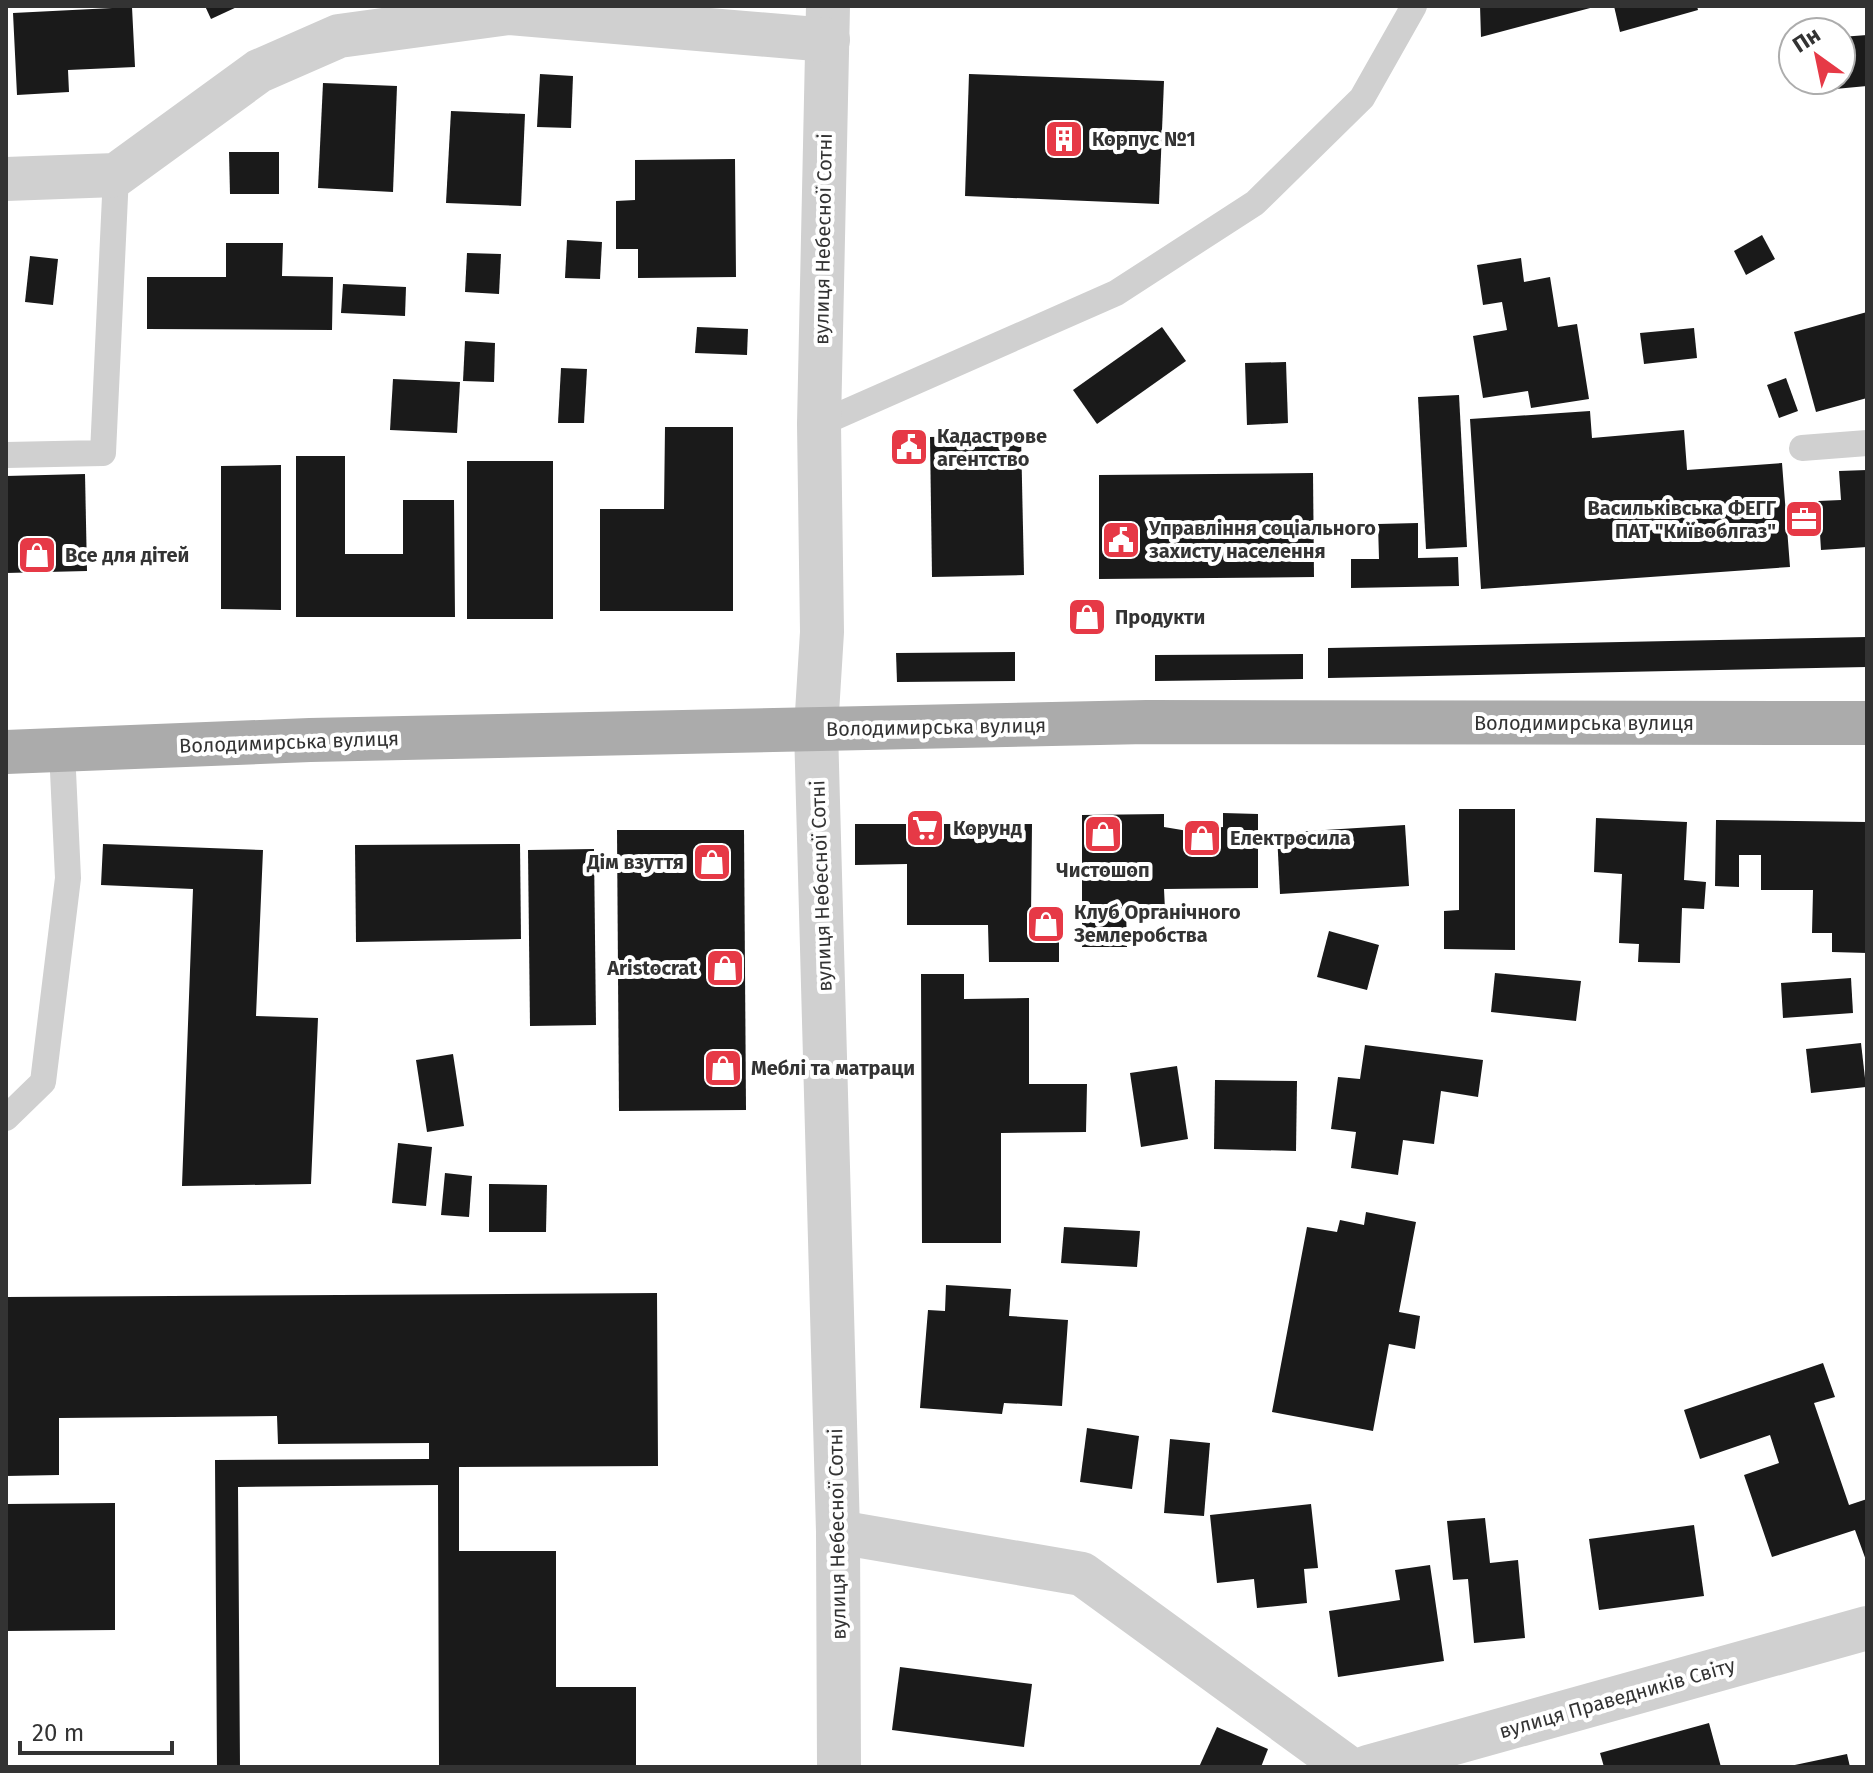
<svg xmlns="http://www.w3.org/2000/svg" width="1873" height="1773" viewBox="0 0 1873 1773" font-family="'Fira Sans',sans-serif">
	<rect width="100%" height="100%" fill="#fff"/>
	<g fill="#1a1a1a">
		<polygon points="205,6 239,6 211,19"/>
		<polygon points="1480,6 1594,6 1594,7 1481,37"/>
		<polygon points="1614,6 1697,6 1698,10 1620,32"/>
		<polygon points="132,7 135,67 68,70 69,92 17,95 13,13"/>
		<polygon points="1867,35 1867,86 1835,89 1834,80 1841,80 1841,37"/>
		<polygon points="540,74 573,76 571,128 537,127"/>
		<polygon points="969,74 1164,81 1159,204 965,196"/>
		<polygon points="323,83 397,86 393,192 318,188"/>
		<polygon points="451,111 525,114 521,206 446,203"/>
		<polygon points="229,152 279,152 279,194 230,194"/>
		<polygon points="735,159 736,277 638,278 638,249 616,249 616,201 635,200 635,160"/>
		<polygon points="1762,235 1775,259 1746,275 1734,251"/>
		<polygon points="567,240 602,242 600,279 565,278"/>
		<polygon points="226,243 283,243 282,276 333,277 332,330 147,329 147,277 226,277"/>
		<polygon points="467,253 501,254 499,294 465,292"/>
		<polygon points="30,256 58,259 53,305 25,302"/>
		<polygon points="1521,258 1524,282 1550,277 1558,327 1577,324 1589,399 1531,408 1528,391 1483,398 1473,336 1507,330 1502,302 1483,305 1477,265"/>
		<polygon points="343,284 406,287 405,316 341,313"/>
		<polygon points="1867,312 1867,398 1816,412 1794,332"/>
		<polygon points="697,327 748,329 747,355 695,353"/>
		<polygon points="1162,327 1186,361 1097,424 1073,390"/>
		<polygon points="1694,328 1697,358 1644,364 1640,333"/>
		<polygon points="465,341 495,343 494,382 463,381"/>
		<polygon points="1286,362 1288,423 1247,425 1245,363"/>
		<polygon points="561,368 587,369 584,423 558,423"/>
		<polygon points="1786,378 1798,411 1779,418 1767,385"/>
		<polygon points="393,379 460,382 457,433 390,430"/>
		<polygon points="1459,395 1467,547 1426,549 1418,397"/>
		<polygon points="1590,411 1592,438 1684,430 1687,470 1782,463 1790,567 1481,589 1470,419"/>
		<polygon points="665,427 733,427 733,611 600,611 600,509 664,509"/>
		<polygon points="1021,435 1024,575 932,577 930,437"/>
		<polygon points="296,456 345,456 345,554 403,554 403,500 454,500 455,617 296,617"/>
		<rect x="467" y="461" width="86" height="158"/>
		<polygon points="281,465 281,610 221,609 221,466"/>
		<polygon points="1867,470 1867,547 1821,550 1818,501 1841,500 1839,471"/>
		<polygon points="1313,473 1314,577 1099,579 1099,475"/>
		<polygon points="85,474 87,571 6,573 6,476"/>
		<polygon points="1418,523 1418,558 1458,557 1459,586 1351,588 1351,559 1379,559 1378,524"/>
		<polygon points="1867,637 1867,667 1328,678 1328,648"/>
		<polygon points="1015,652 1015,681 897,682 896,653"/>
		<polygon points="1303,654 1303,679 1155,681 1155,655"/>
		<polygon points="1459,809 1515,809 1515,950 1444,949 1444,911 1459,910"/>
		<polygon points="1223,813 1258,814 1258,888 1164,889 1165,910 1126,909 1127,947 1082,947 1082,815 1164,814 1164,827 1188,831 1223,827"/>
		<polygon points="1596,818 1687,822 1684,880 1706,882 1704,909 1682,908 1680,963 1638,962 1639,944 1619,943 1622,874 1594,872"/>
		<polygon points="1716,820 1867,822 1867,953 1832,952 1832,933 1812,933 1813,890 1761,890 1761,855 1739,855 1739,887 1715,886"/>
		<polygon points="855,824 1032,824 1031,916 1059,916 1059,962 989,962 988,925 907,925 907,864 855,865"/>
		<polygon points="1405,825 1409,886 1280,894 1277,833"/>
		<polygon points="617,830 744,830 746,1110 619,1111"/>
		<polygon points="103,844 263,850 256,1016 318,1018 311,1184 182,1186 193,889 101,885"/>
		<polygon points="520,844 521,939 356,942 355,845"/>
		<polygon points="594,849 596,1025 530,1026 528,850"/>
		<polygon points="1329,931 1379,945 1367,990 1317,977"/>
		<polygon points="1495,973 1581,981 1576,1021 1491,1012"/>
		<polygon points="921,974 964,974 964,999 1029,998 1029,1084 1087,1084 1086,1132 1001,1133 1001,1243 922,1243"/>
		<polygon points="1851,978 1853,1013 1783,1018 1781,983"/>
		<polygon points="1861,1043 1866,1087 1811,1093 1806,1049"/>
		<polygon points="1365,1045 1483,1060 1478,1097 1441,1091 1434,1144 1403,1140 1398,1175 1351,1168 1356,1132 1331,1129 1338,1077 1360,1079"/>
		<polygon points="453,1054 464,1126 427,1132 416,1060"/>
		<polygon points="1177,1066 1188,1139 1141,1147 1130,1073"/>
		<polygon points="1215,1080 1297,1081 1296,1151 1214,1149"/>
		<polygon points="398,1143 432,1147 426,1206 392,1203"/>
		<polygon points="445,1173 472,1176 469,1217 441,1215"/>
		<polygon points="489,1184 547,1185 546,1232 489,1232"/>
		<polygon points="1366,1212 1416,1222 1399,1312 1420,1316 1415,1349 1389,1344 1373,1431 1272,1412 1307,1227 1337,1232 1340,1220 1364,1225"/>
		<polygon points="1064,1227 1140,1231 1137,1267 1061,1263"/>
		<polygon points="946,1285 1011,1289 1009,1316 1068,1320 1062,1406 1004,1403 1002,1414 920,1408 928,1310 945,1311"/>
		<polygon points="657,1293 658,1466 459,1467 459,1551 556,1551 556,1687 636,1687 636,1767 439,1767 438,1485 238,1487 240,1767 217,1767 215,1460 429,1459 429,1443 278,1444 277,1416 59,1418 59,1475 6,1476 6,1297"/>
		<polygon points="1823,1363 1835,1397 1814,1403 1849,1505 1867,1499 1867,1563 1855,1530 1772,1557 1744,1475 1779,1463 1770,1435 1700,1459 1684,1410"/>
		<polygon points="1087,1428 1139,1436 1132,1489 1080,1482"/>
		<polygon points="1170,1439 1210,1443 1204,1516 1164,1513"/>
		<polygon points="115,1503 115,1630 6,1631 6,1504"/>
		<polygon points="1311,1504 1318,1568 1304,1569 1307,1603 1257,1608 1254,1579 1217,1583 1210,1515"/>
		<polygon points="1485,1518 1490,1563 1518,1560 1525,1638 1474,1643 1468,1579 1453,1580 1447,1521"/>
		<polygon points="1694,1525 1704,1596 1599,1610 1589,1539"/>
		<polygon points="1430,1565 1444,1661 1338,1677 1329,1611 1400,1600 1395,1570"/>
		<polygon points="900,1667 1032,1684 1024,1747 892,1730"/>
		<polygon points="1709,1723 1721,1767 1604,1767 1600,1753"/>
		<polygon points="1217,1727 1268,1749 1261,1767 1199,1767"/>
		<polygon points="1847,1754 1850,1767 1790,1767 1790,1766"/>
	</g>
	<g fill="none" stroke-linecap="round" stroke-linejoin="round">
		<g stroke="#d0d0d0" stroke-width="26">
			<polyline points="819,424 1116,293 1255,203 1362,98 1414,6"/>
			<polyline points="1802,448 1867,443"/>
			<polyline points="6,455 103,453 116,175"/>
			<polyline points="6,1118 43,1082 68,878 62,750"/>
		</g>
		<g stroke="#d0d0d0" stroke-width="44">
			<polyline points="828,6 819,424 822,632 816,729 838,1532 839,1767"/>
			<polyline points="6,179 116,175 259,71 339,36 508,13 828,40"/>
			<polyline points="838,1532 1082,1574 1347,1767"/>
			<polyline points="1368,1767 1867,1628"/>
		</g>
		<polyline stroke="#ababab" stroke-width="44" points="6,752 310,740 1147,722 1867,723"/>
	</g>
	<defs>
		<symbol id="building-square" viewBox="-11 -11 22 22"><rect x="-9" y="-9" width="18" height="18" rx="4" fill="#e63946" stroke="#fff"/><path d="M-4-6H4V6H1V3H-1V6H-4ZM-2.5-4.3h1.7v1.8h-1.7ZM.8-4.3h1.7v1.8H.8ZM-2.5-1h1.7V.8h-1.7ZM.8-1h1.7V.8H.8Z" fill="#fff"/></symbol>
		<symbol id="civic-square" viewBox="-11 -11 22 22"><rect x="-9" y="-9" width="18" height="18" rx="4" fill="#e63946" stroke="#fff"/><path d="M-.6-6.5H3V-4.5H.6V-3L4-1V1h2V6H-6V1h2V-1L-.6-3ZM-1.2 2.5V6h2.4V2.5Z" fill="#fff"/></symbol>
		<symbol id="office-square" viewBox="-11 -11 22 22"><rect x="-9" y="-9" width="18" height="18" rx="4" fill="#e63946" stroke="#fff"/><path d="M-6-3h4V-5.5h4V-3h4V5H-6ZM-1-4.5V-3h2v-1.5ZM-6 0V1H6V0Z" fill="#fff"/></symbol>
		<symbol id="shop-square" viewBox="-11 -11 22 22"><rect x="-9" y="-9" width="18" height="18" rx="4" fill="#e63946" stroke="#fff"/><path d="M-5-2.5h2.3a2.7 3.5 0 0 1 5.4 0H5L5.5 6h-11ZM-1.5-2.5h3a1.5 2.3 0 0 0-3 0Z" fill="#fff"/></symbol>
		<symbol id="supermarket-square" viewBox="-11 -11 22 22"><rect x="-9" y="-9" width="18" height="18" rx="4" fill="#e63946" stroke="#fff"/><path d="M-6-5.5h2.5l.6 2H6L4.5 2H-2.5L-4.4-4H-6ZM-1.5 3.2a1.3 1.3 0 1 0 .1 0ZM3 3.2a1.3 1.3 0 1 0 .1 0Z" fill="#fff"/></symbol>
	</defs>
	<g fill-rule="evenodd">
		<use href="#building-square" x="1042" y="117" width="44" height="44"/>
		<use href="#civic-square" x="887" y="425" width="44" height="44"/>
		<use href="#office-square" x="1782" y="497" width="44" height="44"/>
		<use href="#civic-square" x="1099" y="518" width="44" height="44"/>
		<use href="#shop-square" x="15" y="533" width="44" height="44"/>
		<use href="#shop-square" x="1065" y="595" width="44" height="44"/>
		<use href="#supermarket-square" x="903" y="806" width="44" height="44"/>
		<use href="#shop-square" x="1081" y="812" width="44" height="44"/>
		<use href="#shop-square" x="1180" y="816" width="44" height="44"/>
		<use href="#shop-square" x="690" y="840" width="44" height="44"/>
		<use href="#shop-square" x="1024" y="902" width="44" height="44"/>
		<use href="#shop-square" x="703" y="946" width="44" height="44"/>
		<use href="#shop-square" x="701" y="1046" width="44" height="44"/>
	</g>
	<g text-anchor="middle" dominant-baseline="central" stroke-width="8" stroke-linejoin="round" paint-order="stroke">
		<g font-size="20" font-weight="bold" fill="#333" stroke="#fff" text-anchor="start">
			<text x="1092" y="139">Корпус №1</text>
			<text x="937" y="436">Кадастрове<tspan x="937" dy="23">агентство</tspan></text>
			<text x="1776" y="508" text-anchor="end">Васильківська ФЕГГ<tspan x="1776" dy="23">ПАТ "Київоблгаз"</tspan></text>
			<text x="1149" y="528">Управління соціального<tspan x="1149" dy="23">захисту населення</tspan></text>
			<text x="65" y="555">Все для дітей</text>
			<text x="1115" y="617">Продукти</text>
			<text x="953" y="828">Корунд</text>
			<text x="1230" y="838">Електросила</text>
			<text x="684" y="862" text-anchor="end">Дім взуття</text>
			<text x="1103" y="870" text-anchor="middle">Чистошоп</text>
			<text x="1074" y="912">Клуб Органічного<tspan x="1074" dy="23">Землеробства</tspan></text>
			<text x="697" y="968" text-anchor="end">Aristocrat</text>
			<text x="751" y="1068">Меблі та матраци</text>
		</g>
		<g font-size="20" fill="#333" stroke="#fff">
			<text transform="translate(823 239) rotate(-89)">вулиця Небесної Сотні</text>
			<text x="1584" y="723">Володимирська вулиця</text>
			<text transform="translate(936 727) rotate(-1)">Володимирська вулиця</text>
			<text transform="translate(289 742) rotate(-2)">Володимирська вулиця</text>
			<text transform="translate(821 886) rotate(-92)">вулиця Небесної Сотні</text>
			<text transform="translate(837 1534) rotate(-91)">вулиця Небесної Сотні</text>
			<text transform="translate(1617 1698) rotate(-16)">вулиця Праведників Світу</text>
		</g>
	</g>
	<rect width="1873" height="1773" fill="none" stroke="#333333" stroke-width="16"/>
	<g transform="translate(1817 56) rotate(327)"><circle r="38" fill="#ffffff" stroke="#adadad" stroke-width="2"/>
	<path d="M0-6L14 30L0 20L-14 30Z" fill="#e63946"/>
	<text y="-12" font-size="22" font-weight="bold" text-anchor="middle" fill="#333333">Пн</text>
	</g>
	<path d="M20 1741v12h152v-12" fill="none" stroke="#333333" stroke-width="4"/>
	<text x="32" y="1741" font-size="24" fill="#333333" stroke="#ffffff" stroke-width="6" paint-order="stroke">20 m</text>
</svg>
